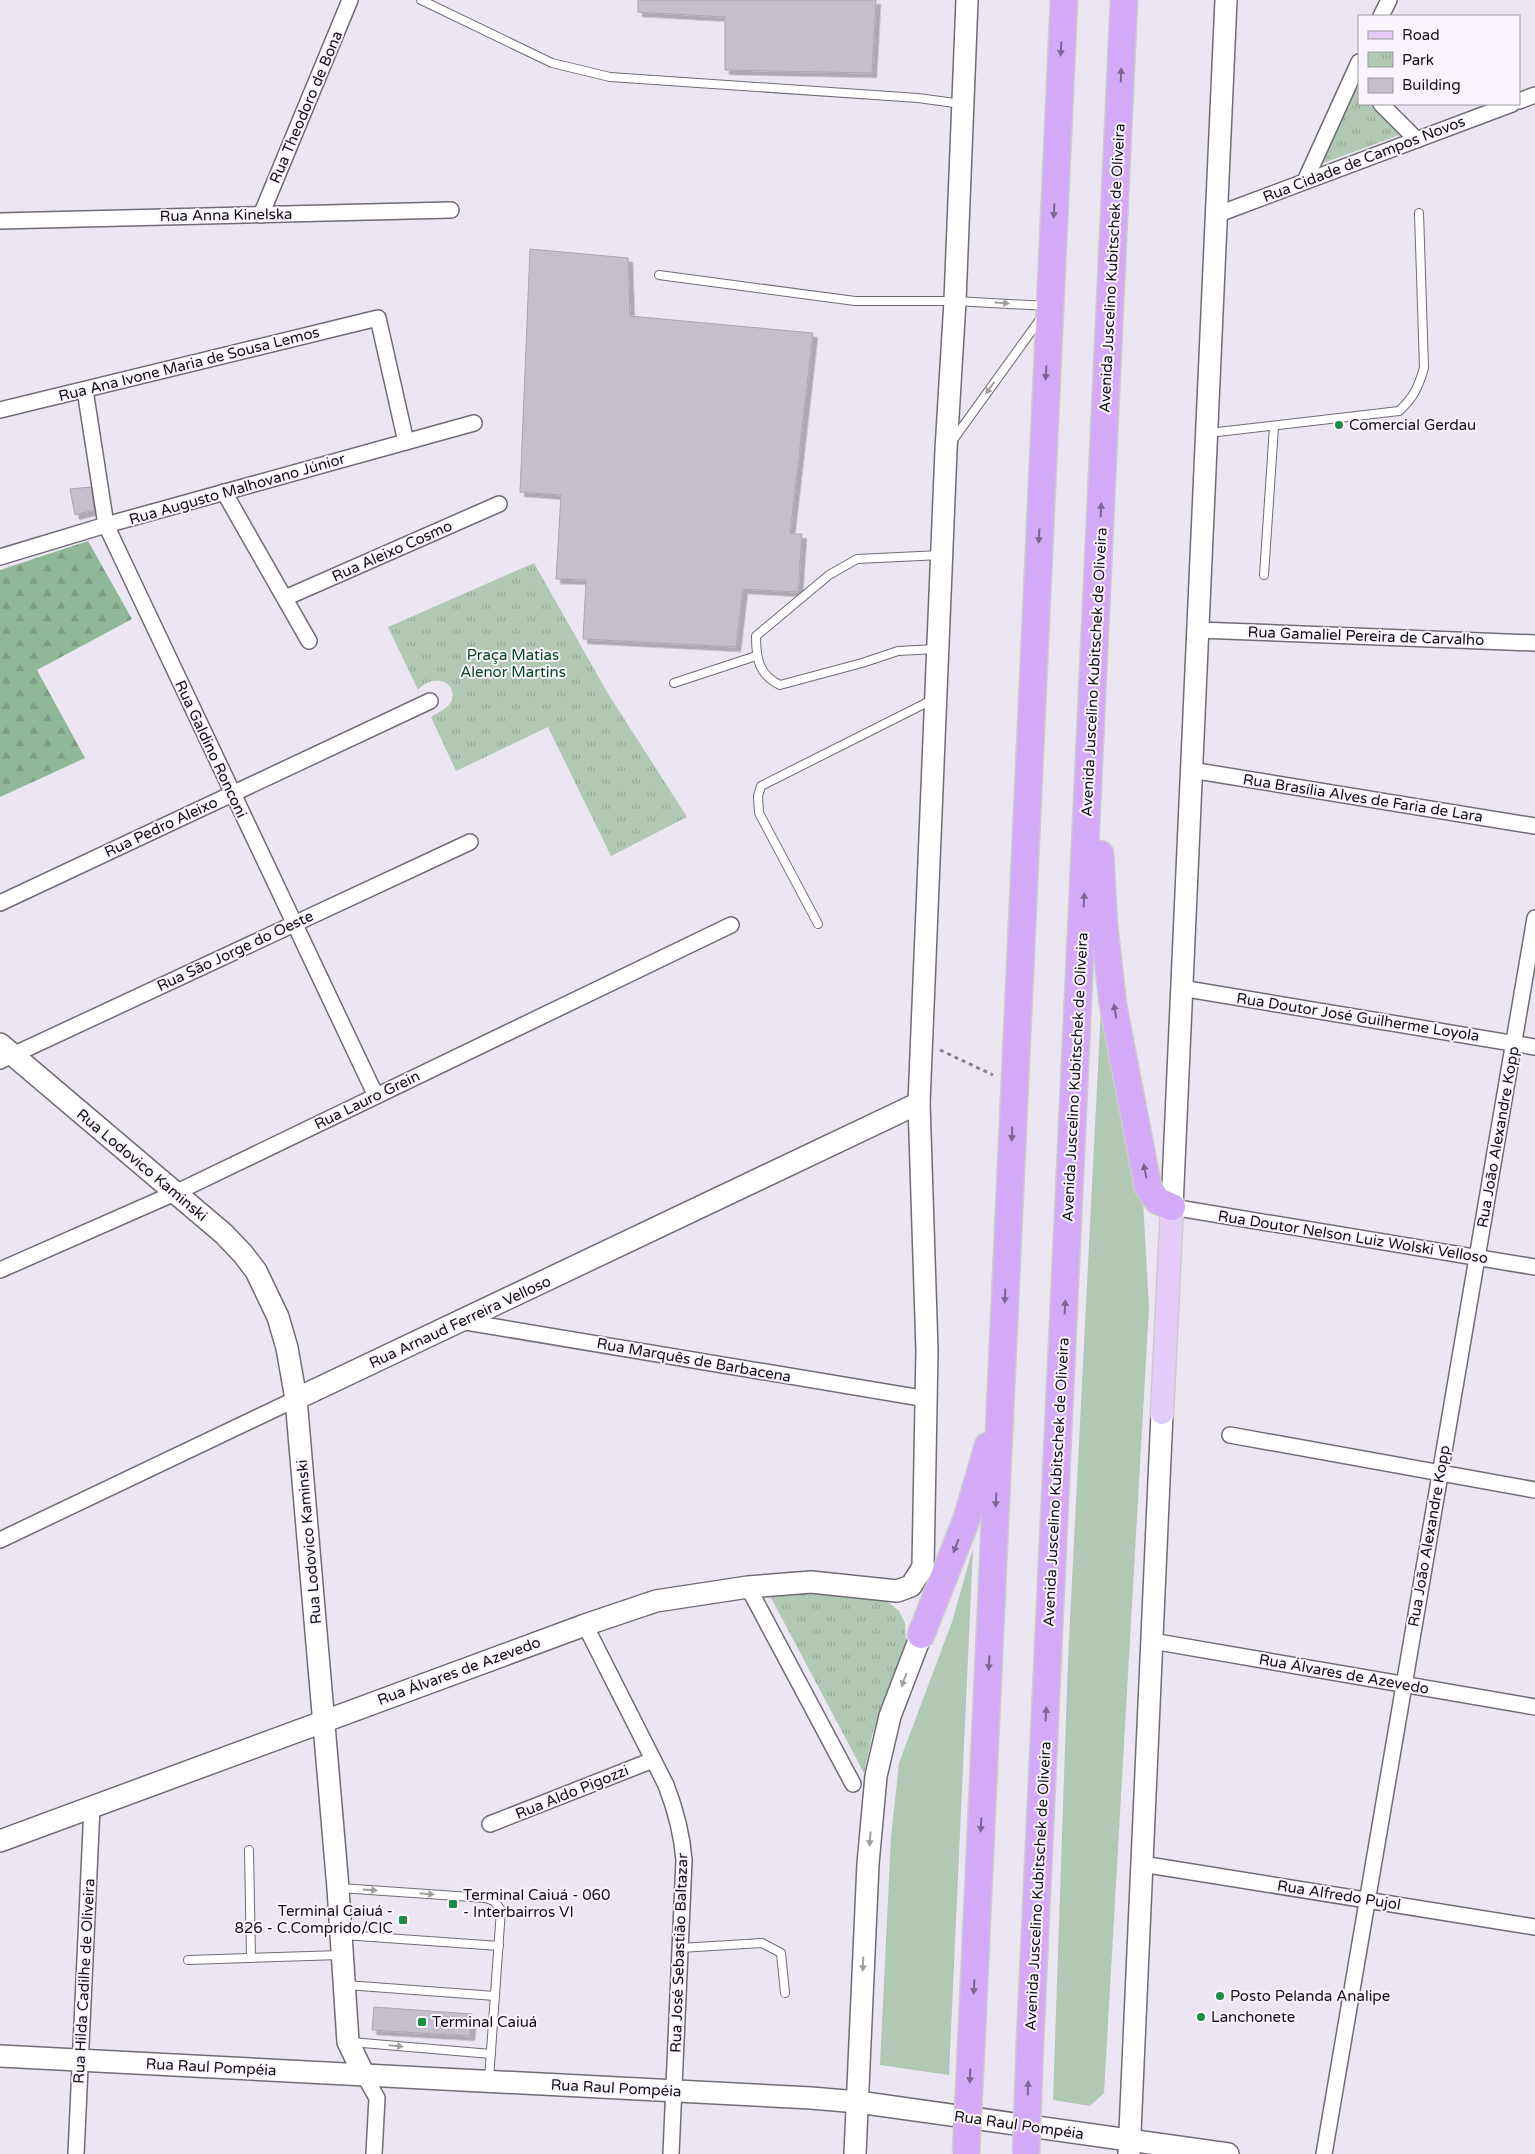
<svg xmlns="http://www.w3.org/2000/svg" width="1535" height="2154" viewBox="0 0 1535 2154" font-family="'Varela Round',sans-serif">
	<defs>
		<pattern id="forest-firs" width="22" height="20" patternUnits="userSpaceOnUse" patternTransform="scale(1.25)"><rect width="22" height="20" fill="#90b898"/><path d="M5 1l3.5 6h-7zM16 11l3.5 6h-7z" fill="#7b9d82"/></pattern>
		<pattern id="park-tufts" width="24" height="20" patternUnits="userSpaceOnUse" patternTransform="scale(1.25)"><rect width="24" height="20" fill="#b0c8b4"/><path d="M3 7l-1-3M5 7V3M7 7l1-3M15 17l-1-3M17 17v-4M19 17l1-3" fill="none" stroke="#96ab9a"/></pattern>
		<filter id="shadow"><feDropShadow dx="4.5" dy="4.5" stdDeviation="0" flood-color="#0004"/></filter>
	</defs>
	<rect width="100%" height="100%" fill="#ece6f2"/>
	<g fill="#b0c8b4">
		<polygon points="1101,1008 1143,1200 1149,1308 1104,2093 1090,2106 1053,2100 1068,1660"/>
		<polygon points="973,1548 949,2075 880,2065 891,1837 899,1763 952,1622"/>
	</g>
	<polygon fill="url(#forest-firs)" points="88,541 132,619 37,670 85,758 0,797 0,570"/>
	<g fill="url(#park-tufts)">
		<polygon points="1355,88 1359,92 1359,104 1371,104 1402,134 1321,164"/>
		<path d="M 534,563 L 607,692 L 687,817 L 611,856 L 548,727 L 456,771 L 431,717 C 437,713 447,709 451,702 C 459,682 434,672 418,690 L 388,627 Z"/>
		<polygon points="799,1592 839,1593 888,1602 899,1611 905,1623 906,1646 873,1732 864,1773 769,1594"/>
	</g>
	<g fill="#c5bfcb" stroke="#aca6b2" filter="url(#shadow)">
		<polygon points="638,0 876,0 872,73 725,70 725,17 638,12"/>
		<polygon points="530,249 628,258 630,316 813,333 790,534 802,534 798,592 743,589 736,647 583,639 586,580 556,579 561,495 520,492"/>
		<polygon points="91,487 94,510 75,515 70,489"/>
		<polygon points="374,2007 472,2014 470,2036 372,2030"/>
	</g>
	<g fill="none" stroke-linecap="round" stroke-linejoin="round">
		<defs>
			<g id="lane">
				<polyline points="421,0 552,63 610,77 918,98 962,104"/>
				<polyline points="659,275 855,301 955,301 1047,306"/>
				<path d="M 1209,433 L 1399,411 C 1414,397 1418,388 1424,368 L 1419,213"/>
				<polyline points="953,440 1041,318"/>
				<polyline points="1264,575 1274,427"/>
				<path d="M 936,649 L 898,651 L 862,663 L 780,685 C 759,675 756,659 756,636 L 829,575 L 857,559 L 941,555"/>
				<polyline points="674,683 756,656"/>
				<polyline points="818,924 759,813 758,796 761,786 934,699"/>
				<polyline points="249,1850 251,1958"/>
				<polyline points="340,1888 486,1898 494,1901 501,1910 489,2079"/>
				<polyline points="344,1935 499,1946"/>
				<polyline points="680,1948 762,1943 781,1953 785,1993"/>
				<polyline points="188,1960 341,1955"/>
				<polyline points="346,1985 495,1996"/>
				<polyline points="351,2042 491,2054"/>
			</g>
			<g id="street">
				<polyline points="1381,16 1389,0"/>
				<polyline points="1519,101 1535,95"/>
				<polyline points="1381,104 1417,140"/>
				<polyline points="1305,181 1359,62"/>
				<polyline points="261,215 350,0"/>
				<polyline points="1216,215 1512,104"/>
				<polyline points="0,221 451,210"/>
				<polyline points="85,390 106,525 376,1096"/>
				<polyline points="0,410 378,318 406,442"/>
				<polyline points="224,492 309,641"/>
				<polyline points="0,557 106,525 474,423"/>
				<polyline points="285,598 499,504"/>
				<polyline points="1198,630 1535,643"/>
				<polyline points="1191,770 1535,826"/>
				<polyline points="0,903 430,701"/>
				<polyline points="1181,988 1535,1047"/>
				<polyline points="0,1061 470,842"/>
				<polyline points="1172,1207 1535,1267"/>
				<polyline points="0,1270 175,1193 731,925"/>
				<polyline points="460,1321 927,1399"/>
				<polyline points="1230,1435 1535,1490"/>
				<polyline points="0,1540 296,1399"/>
				<polyline points="748,1587 853,1784"/>
				<path d="M 585,1625 L 666,1785 C 676,1811 682,1834 684,1860 L 671,2154"/>
				<polyline points="1152,1641 1535,1707"/>
				<polyline points="490,1824 653,1760"/>
				<polyline points="1142,1864 1535,1927"/>
				<polyline points="364,2075 377,2098 374,2154"/>
				<polyline points="76,2154 92,1807"/>
				<polyline points="1324,2154 1535,918"/>
			</g>
			<g id="secondary">
				<polyline points="0,1044 224,1234 243,1254 256,1271 278,1317 287,1348 296,1399 338,1888 348,2042 364,2075"/>
				<polyline points="1172,1207 1226,0"/>
				<polyline points="296,1399 919,1103"/>
				<polyline points="0,1841 585,1625 656,1601 748,1587 811,1582 897,1591 911,1586 923,1567 927,1350 919,1103 946,450 955,301 967,0"/>
				<polyline points="0,2056 811,2098 858,2102 1228,2154"/>
				<polyline points="855,2154 868,1864 876,1776 890,1716 921,1635"/>
				<polyline points="1129,2154 1162,1413"/>
			</g>
			<polyline id="primary" points="1162,1413 1172,1207"/>
			<g id="highway">
				<polyline points="1100,854 1104,925 1113,1005 1148,1187 1158,1201 1172,1207"/>
				<polyline points="921,1635 967,1518 988,1446"/>
				<polyline points="972,2028 1064,0"/>
				<polyline points="1030,2042 1124,0"/>
			</g>
		</defs>
		<use href="#lane" stroke="#716b76" stroke-width="10"/>
		<use href="#street" stroke="#716b76" stroke-width="18"/>
		<use href="#secondary" stroke="#716b76" stroke-width="24"/>
		<use href="#primary" stroke="#cbcbcc" stroke-width="25"/>
		<use href="#highway" stroke="#cbcbcc" stroke-width="29"/>
		<polyline stroke="#87838b" stroke-width="3" stroke-dasharray="4 4" stroke-linecap="butt" points="940,1050 993,1075"/>
		<use href="#lane" stroke="#fff" stroke-width="8"/>
		<use href="#street" stroke="#fff" stroke-width="15"/>
		<use href="#secondary" stroke="#fff" stroke-width="21"/>
		<use href="#primary" stroke="#e5cbfa" stroke-width="22"/>
		<use href="#highway" stroke="#d4a9f7" stroke-width="26"/>
		<defs>
			<g id="highway-bridge">
				<polyline points="966,2154 972,2028"/>
				<polyline points="1026,2154 1030,2042"/>
			</g>
		</defs>
		<use href="#highway-bridge" stroke="#cbcbcc" stroke-width="29" stroke-linecap="butt"/>
		<use href="#highway-bridge" stroke="#d4a9f7" stroke-width="26"/>
	</g>
	<defs><path id="oneway-solid" d="M-6-.8H1V-3.2L6.5 0L1 3.2V.8H-6Z" transform="scale(1.25)"/></defs>
	<g fill="#7d6591">
		<use href="#oneway-solid" transform="translate(1061 49) rotate(93)"/>
		<use href="#oneway-solid" transform="translate(1121 75) rotate(-88)"/>
		<use href="#oneway-solid" transform="translate(1054 211) rotate(93)"/>
		<use href="#oneway-solid" transform="translate(1046 373) rotate(93)"/>
		<use href="#oneway-solid" transform="translate(1101 510) rotate(-87)"/>
		<use href="#oneway-solid" transform="translate(1039 536) rotate(93)"/>
		<use href="#oneway-solid" transform="translate(1084 900) rotate(-87)"/>
		<use href="#oneway-solid" transform="translate(1115 1011) rotate(-100)"/>
		<use href="#oneway-solid" transform="translate(1012 1134) rotate(92)"/>
		<use href="#oneway-solid" transform="translate(1145 1171) rotate(-101)"/>
		<use href="#oneway-solid" transform="translate(1005 1296) rotate(92)"/>
		<use href="#oneway-solid" transform="translate(1065 1307) rotate(-87)"/>
		<use href="#oneway-solid" transform="translate(996 1500) rotate(93)"/>
		<use href="#oneway-solid" transform="translate(956 1546) rotate(111)"/>
		<use href="#oneway-solid" transform="translate(989 1663) rotate(93)"/>
		<use href="#oneway-solid" transform="translate(1046 1714) rotate(-87)"/>
		<use href="#oneway-solid" transform="translate(981 1825) rotate(93)"/>
		<use href="#oneway-solid" transform="translate(974 1987) rotate(93)"/>
		<use href="#oneway-solid" transform="translate(970 2076) rotate(92)"/>
		<use href="#oneway-solid" transform="translate(1028 2088) rotate(-88)"/>
	</g>
	<g fill="#a1a0a1">
		<use href="#oneway-solid" transform="translate(1002 303) rotate(3)"/>
		<use href="#oneway-solid" transform="translate(990 388) rotate(126)"/>
		<use href="#oneway-solid" transform="translate(904 1680) rotate(111)"/>
		<use href="#oneway-solid" transform="translate(870 1839) rotate(94)"/>
		<use href="#oneway-solid" transform="translate(370 1890) rotate(4)"/>
		<use href="#oneway-solid" transform="translate(427 1894) rotate(4)"/>
		<use href="#oneway-solid" transform="translate(863 1964) rotate(92)"/>
		<use href="#oneway-solid" transform="translate(396 2046) rotate(5)"/>
	</g>
	<g fill="#1a8d46" stroke="#f9f4fe" stroke-width="2">
		<circle cx="1339" cy="425" r="5"/>
		<rect x="448" y="1899" width="10" height="10" rx="2.5"/>
		<rect x="398" y="1915" width="10" height="10" rx="2.5"/>
		<circle cx="1220" cy="1996" r="5"/>
		<circle cx="1201" cy="2017" r="5"/>
		<rect x="417" y="2017" width="10" height="10" rx="2.5"/>
	</g>
	<g text-anchor="middle" dominant-baseline="central" stroke-width="4" stroke-linejoin="round" paint-order="stroke">
		<g font-size="15" fill="#131115" stroke="#f9f4fe">
			<text transform="translate(306 107) rotate(-67)">Rua Theodoro de Bona</text>
			<text transform="translate(1364 159) rotate(-21)">Rua Cidade de Campos Novos</text>
			<text transform="translate(226 215) rotate(-1)">Rua Anna Kinelska</text>
			<text transform="translate(1112 268) rotate(-87)">Avenida Juscelino Kubitschek de Oliveira</text>
			<text transform="translate(189 364) rotate(-14)">Rua Ana Ivone Maria de Sousa Lemos</text>
			<text transform="translate(237 489) rotate(-16)">Rua Augusto Malhovano Júnior</text>
			<text transform="translate(392 551) rotate(-24)">Rua Aleixo Cosmo</text>
			<text transform="translate(1366 636) rotate(2)">Rua Gamaliel Pereira de Carvalho</text>
			<text transform="translate(1094 672) rotate(-87)">Avenida Juscelino Kubitschek de Oliveira</text>
			<text transform="translate(211 749) rotate(65)">Rua Galdino Ronconi</text>
			<text transform="translate(1363 798) rotate(9)">Rua Brasília Alves de Faria de Lara</text>
			<text transform="translate(161 827) rotate(-25)">Rua Pedro Aleixo</text>
			<text transform="translate(235 951) rotate(-25)">Rua São Jorge do Oeste</text>
			<text transform="translate(1358 1017) rotate(9)">Rua Doutor José Guilherme Loyola</text>
			<text transform="translate(1075 1077) rotate(-87)">Avenida Juscelino Kubitschek de Oliveira</text>
			<text transform="translate(367 1100) rotate(-26)">Rua Lauro Grein</text>
			<text transform="translate(1498 1137) rotate(-80)">Rua João Alexandre Kopp</text>
			<text transform="translate(142 1165) rotate(40)">Rua Lodovico Kaminski</text>
			<text transform="translate(1353 1237) rotate(9)">Rua Doutor Nelson Luiz Wolski Velloso</text>
			<text transform="translate(460 1322) rotate(-25)">Rua Arnaud Ferreira Velloso</text>
			<text transform="translate(694 1360) rotate(10)">Rua Marquês de Barbacena</text>
			<text transform="translate(1056 1482) rotate(-87)">Avenida Juscelino Kubitschek de Oliveira</text>
			<text transform="translate(1429 1536) rotate(-80)">Rua João Alexandre Kopp</text>
			<text transform="translate(309 1542) rotate(-95)">Rua Lodovico Kaminski</text>
			<text transform="translate(459 1671) rotate(-20)">Rua Álvares de Azevedo</text>
			<text transform="translate(1344 1674) rotate(10)">Rua Álvares de Azevedo</text>
			<text transform="translate(572 1792) rotate(-22)">Rua Aldo Pigozzi</text>
			<text transform="translate(1038 1886) rotate(-87)">Avenida Juscelino Kubitschek de Oliveira</text>
			<text transform="translate(1339 1895) rotate(9)">Rua Alfredo Pujol</text>
			<text transform="translate(679 1953) rotate(-88)">Rua José Sebastião Baltazar</text>
			<text transform="translate(84 1981) rotate(-87)">Rua Hilda Cadilhe de Oliveira</text>
			<text transform="translate(211 2067) rotate(3)">Rua Raul Pompéia</text>
			<text transform="translate(616 2088) rotate(3)">Rua Raul Pompéia</text>
			<text transform="translate(1019 2125) rotate(8)">Rua Raul Pompéia</text>
		</g>
		<g font-size="15" fill="#131115" stroke="#f9f4fe" text-anchor="start">
			<text x="1349" y="425">Comercial Gerdau</text>
			<text x="463" y="1895">Terminal Caiuá - 060<tspan x="463" dy="17">- Interbairros VI</tspan></text>
			<text x="393" y="1911" text-anchor="end">Terminal Caiuá -<tspan x="393" dy="17">826 - C.Comprido/CIC</tspan></text>
			<text x="1230" y="1996">Posto Pelanda Analipe</text>
			<text x="1211" y="2017">Lanchonete</text>
			<text x="432" y="2022">Terminal Caiuá</text>
		</g>
		<g font-size="15" fill="#04481f" stroke="#f9f4fe">
			<text x="513" y="655">Praça Matias<tspan x="513" dy="17">Alenor Martins</tspan></text>
		</g>
	</g>
	<rect x="1358" y="15" width="162" height="90" fill="#f9f4fe" stroke="#9d99a1"/>
	<rect x="1368" y="31" width="25" height="8" fill="#e5cbfa" stroke="#9d99a1"/>
	<text x="1402" y="40" font-size="15" fill="#131115">Road</text>
	<rect x="1368" y="52" width="25" height="15" fill="url(#park-tufts)" stroke="#9d99a1"/>
	<text x="1402" y="65" font-size="15" fill="#131115">Park</text>
	<rect x="1368" y="78" width="25" height="15" fill="#c5bfcb" stroke="#9d99a1"/>
	<text x="1402" y="90" font-size="15" fill="#131115">Building</text>
</svg>
